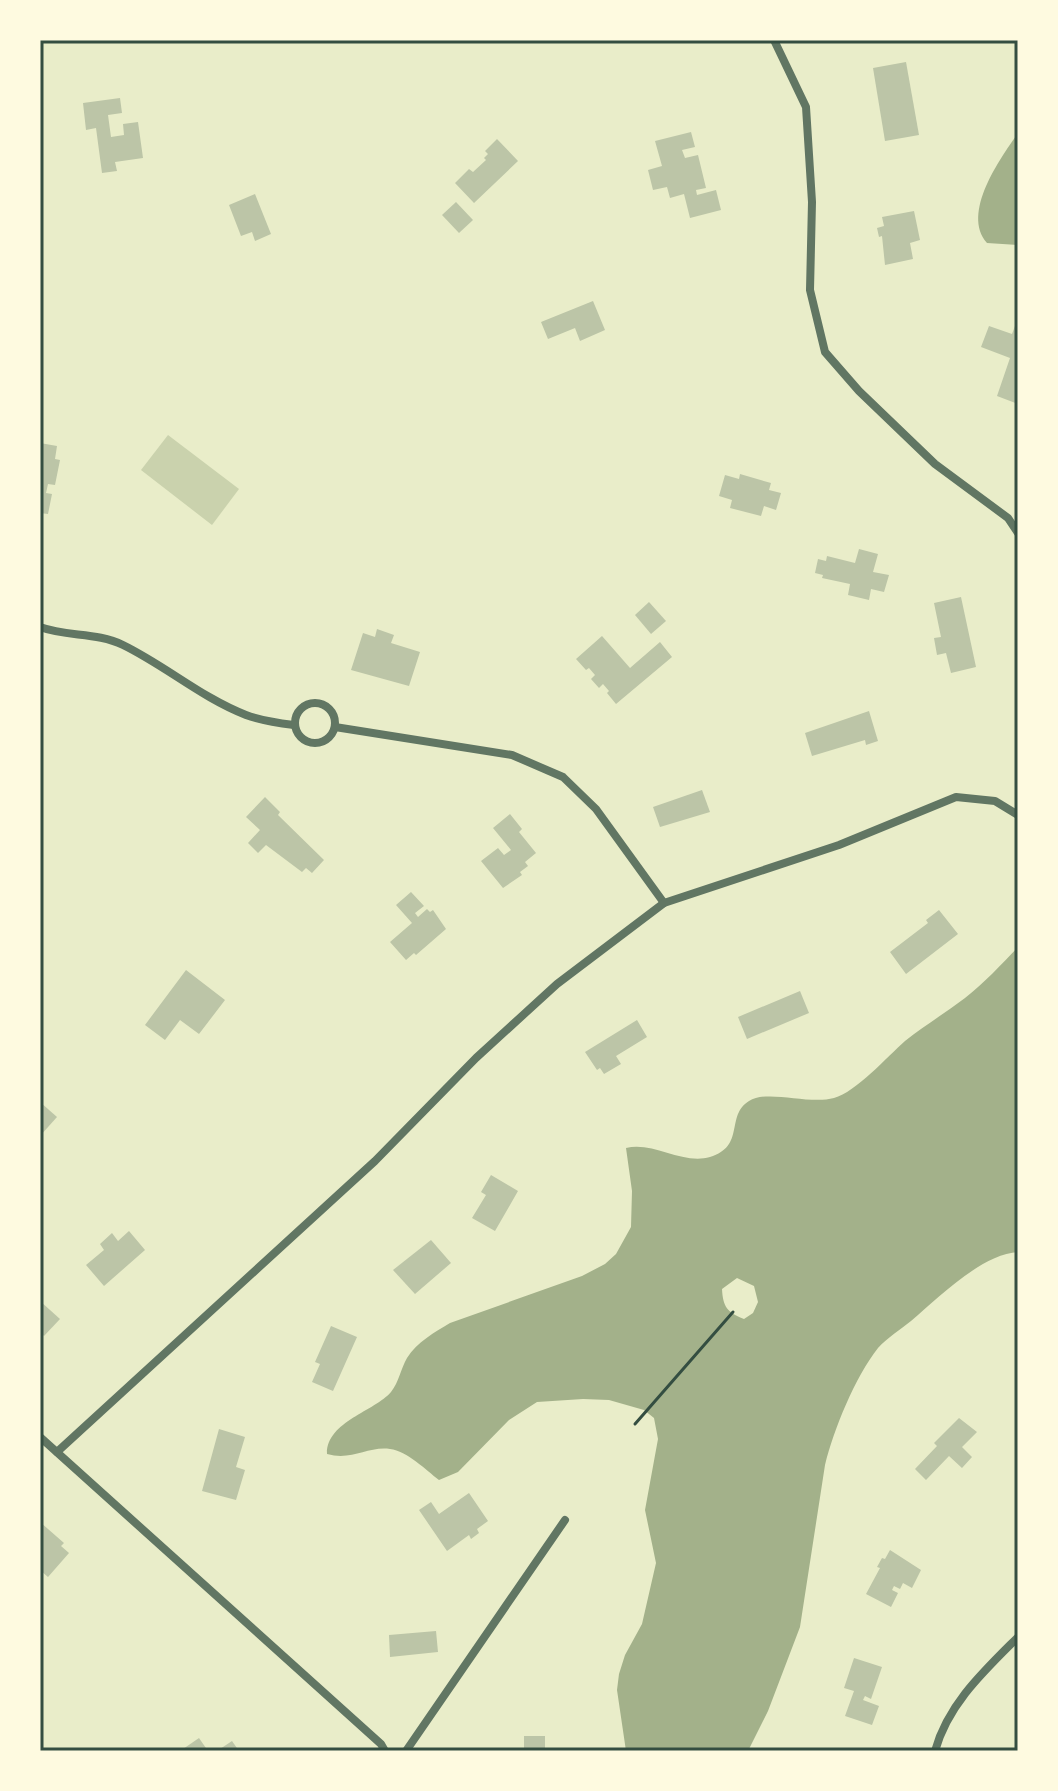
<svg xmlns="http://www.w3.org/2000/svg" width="1058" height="1791" viewBox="0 0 1058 1791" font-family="'Space Grotesk',sans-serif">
	<rect width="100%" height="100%" fill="#e9edc9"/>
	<polygon fill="#cad2ad" points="168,435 239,489 212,525 141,470"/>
	<g fill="#a3b18a" fill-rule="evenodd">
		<path d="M 1018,133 L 1018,245 L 987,243 C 961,213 1000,159 1018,133 Z"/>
		<path d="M 1018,947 L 1018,1252 C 982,1254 938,1298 911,1321 C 901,1329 887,1338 878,1348 C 855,1377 834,1429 825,1465 L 800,1627 L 768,1711 L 748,1751 L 626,1751 L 617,1690 L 619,1674 L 625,1655 L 642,1624 L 656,1563 L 645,1510 L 658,1439 L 654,1418 L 644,1410 L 609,1400 L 583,1399 L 537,1402 L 509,1420 L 458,1472 L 439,1480 C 426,1470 407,1451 390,1449 C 368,1446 352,1461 327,1454 C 326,1422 375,1411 391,1392 C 399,1382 401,1368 407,1358 C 417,1342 435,1332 450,1323 L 582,1276 L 605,1264 L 616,1254 L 631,1227 L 632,1191 L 626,1148 C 653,1141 682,1165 710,1157 C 746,1146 725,1116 749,1101 C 767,1089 809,1105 834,1098 C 856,1092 887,1057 905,1041 C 924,1026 945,1013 965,998 C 984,983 1001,965 1018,947 ZM 737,1278 L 754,1286 L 758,1302 L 753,1313 L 744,1319 C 727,1312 723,1307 722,1289 Z"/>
	</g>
	<g fill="#bcc5a7">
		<polygon points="906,62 919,135 885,141 873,68"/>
		<polygon points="120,98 122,113 108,115 111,137 124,135 123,124 138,122 143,158 115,162 117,171 102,173 96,128 86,130 83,103"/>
		<polygon points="691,132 695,147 682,150 685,158 698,155 706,188 696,190 697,195 716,190 721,210 690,218 684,194 670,198 667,187 653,190 648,170 662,166 655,141"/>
		<polygon points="497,139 518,161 474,203 455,183 469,169 473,172 486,160 484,158 488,154 485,151"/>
		<polygon points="255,194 271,234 255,241 252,232 241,236 229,205"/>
		<polygon points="456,202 473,220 459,233 442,215"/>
		<polygon points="914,211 920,240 910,243 913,259 885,265 882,236 879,237 877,228 884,226 882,217"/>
		<polygon points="593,301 605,330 580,341 575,328 548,339 541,322"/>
		<polygon points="1018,318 1018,404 997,396 1010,358 981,347 989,326 1012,334"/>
		<polygon points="40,443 57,446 55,459 60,460 55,485 48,484 46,493 52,494 48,514 40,513"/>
		<polygon points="740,474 771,483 769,490 781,493 776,510 764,506 761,516 730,508 732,500 719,496 725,475 739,479"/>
		<polygon points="859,549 878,554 873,572 889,575 884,592 871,589 869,600 848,595 850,584 822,578 823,575 815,573 818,559 826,561 827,556 855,563"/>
		<polygon points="961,597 976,667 951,673 946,653 937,655 934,638 941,637 934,603"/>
		<polygon points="649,602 666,621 651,634 635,615"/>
		<polygon points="377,629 394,635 391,643 420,652 409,686 351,670 363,633 375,637"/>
		<polygon points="602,636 630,668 660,642 672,657 616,704 607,693 609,691 603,684 599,688 591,679 595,675 589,668 586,670 576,659"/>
		<polygon points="869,711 878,741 866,745 865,740 812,756 805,733"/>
		<polygon points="702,790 710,812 660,827 653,807"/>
		<polygon points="265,797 280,812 278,815 324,860 312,873 306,868 302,872 266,845 258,853 248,843 260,830 246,817"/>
		<polygon points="510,814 522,829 519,832 536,853 525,862 528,866 520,872 522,875 503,888 481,861 498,848 504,855 511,850 493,828"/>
		<polygon points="411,892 424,906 415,913 418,917 427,909 430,912 433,910 446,929 416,955 414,953 406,960 390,942 412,923 396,905"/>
		<polygon points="939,910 958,934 906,974 890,952 928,923 926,920"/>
		<polygon points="186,970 225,1000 199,1034 180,1020 165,1040 145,1025"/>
		<polygon points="800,991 809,1013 747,1039 738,1017"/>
		<polygon points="637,1020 647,1037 616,1056 621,1064 604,1074 600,1068 597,1070 585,1052"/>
		<polygon points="40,1102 57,1117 40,1136"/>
		<polygon points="491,1175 518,1191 495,1231 472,1218 486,1195 481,1192"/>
		<polygon points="129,1231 145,1250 104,1286 86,1265 104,1250 100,1244 112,1233 118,1241"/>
		<polygon points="431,1240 451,1263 415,1294 393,1270"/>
		<polygon points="40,1301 60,1319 44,1336 40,1332"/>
		<polygon points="331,1326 357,1337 333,1391 312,1382 320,1364 315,1362"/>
		<polygon points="959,1418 977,1432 962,1447 972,1457 962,1468 949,1456 926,1480 915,1469 937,1446 934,1443"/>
		<polygon points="219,1429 245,1437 236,1467 245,1470 236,1500 202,1491"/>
		<polygon points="469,1493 488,1521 477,1529 479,1533 471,1539 469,1535 447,1551 419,1510 431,1502 439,1514"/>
		<polygon points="40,1522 64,1543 61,1546 69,1553 48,1577 40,1570"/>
		<polygon points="890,1550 921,1570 912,1588 903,1583 900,1589 894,1586 892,1590 898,1593 891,1607 866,1594 880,1568 877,1567 882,1558 885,1559"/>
		<polygon points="436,1631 438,1652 390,1657 389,1635"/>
		<polygon points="854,1658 882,1667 871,1699 865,1696 863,1700 879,1706 872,1725 845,1716 854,1691 844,1688"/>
		<rect x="524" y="1736" width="21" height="15"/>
		<polygon points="199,1738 208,1751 184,1751 183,1749"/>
		<polygon points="232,1741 239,1751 217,1751"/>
	</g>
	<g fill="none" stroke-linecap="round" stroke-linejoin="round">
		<polyline stroke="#344e41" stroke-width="3" points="635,1424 733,1312"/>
		<g stroke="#617663" stroke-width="8">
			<polyline points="774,40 806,107 812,202 810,290 825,352 859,391 935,464 1008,518 1018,533"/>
			<path d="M 40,627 C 67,637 97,632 123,645 C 166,666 202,698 246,715 C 262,721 278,723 294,725"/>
			<circle cx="315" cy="723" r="20"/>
			<polyline points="335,727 512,755 563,777 596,809 664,903"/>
			<polyline points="40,1437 381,1744 385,1751"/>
			<polyline points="57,1452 375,1161 476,1058 557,984 664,903 839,845 956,797 995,801 1018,815"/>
			<polyline points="406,1751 565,1520"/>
			<path d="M 935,1751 C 948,1704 984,1671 1018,1637"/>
		</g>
	</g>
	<rect width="1058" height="1791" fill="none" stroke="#fefae0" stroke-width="84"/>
	<rect x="42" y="42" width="974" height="1707" fill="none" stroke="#344e41" stroke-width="3"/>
</svg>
